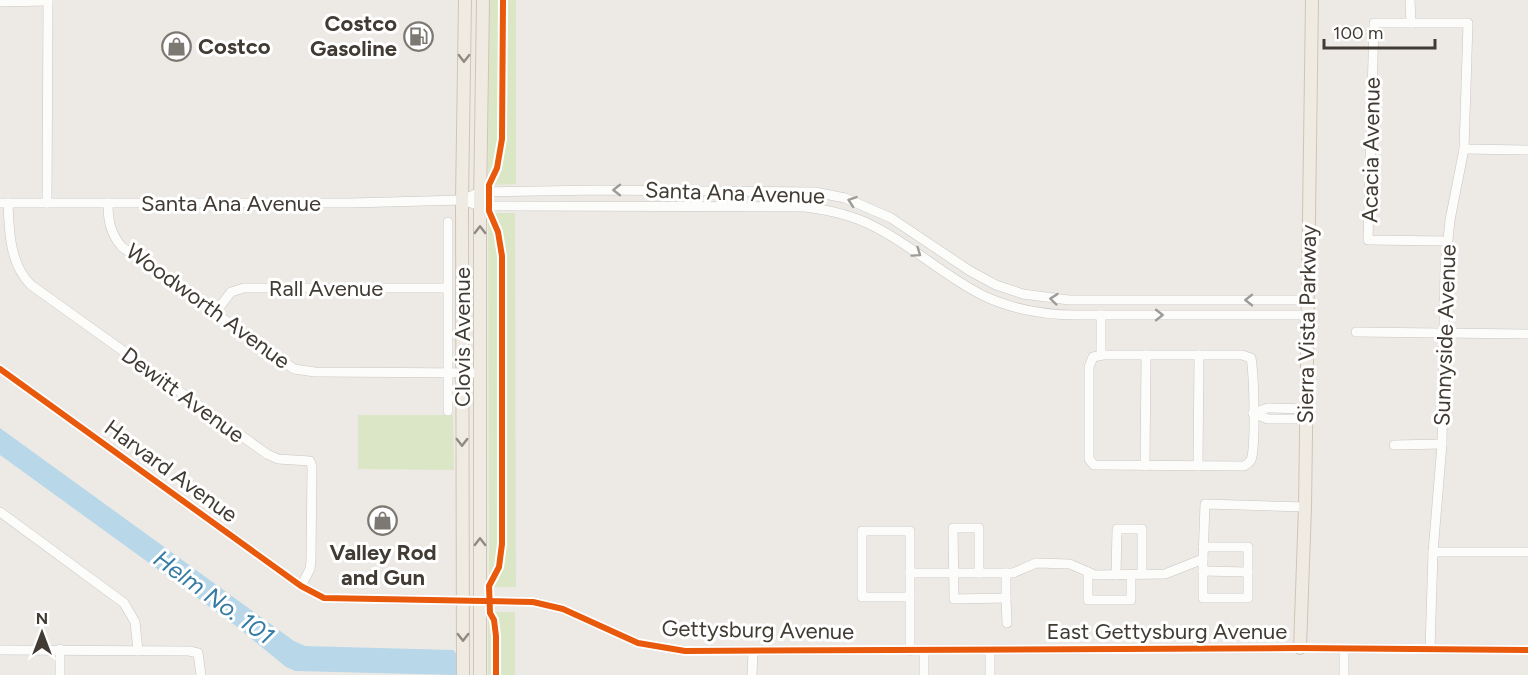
<svg xmlns="http://www.w3.org/2000/svg" width="1528" height="675" viewBox="0 0 1528 675" font-family="Figtree,sans-serif">
	<rect width="100%" height="100%" fill="#edeae6"/>
	<g fill="#dbe6c7">
		<polygon points="489,0 516,0 516,184 493,185 488,179"/>
		<polygon points="493,213 515,213 516,587 494,587 489,581 488,218"/>
		<polygon points="358,415 453,415 454,470 358,469"/>
		<polygon points="493,612 515,612 515,675 488,675 488,617"/>
	</g>
	<polygon fill="#b8d8e9" points="0,428 294,641 305,646 453,650 456,653 456,675 295,671 286,667 236,626 0,455"/>
	<g fill="none" stroke-linecap="round" stroke-linejoin="round">
		<defs>
			<g id="minor">
				<polyline points="1410,0 1411,23"/>
				<polyline points="0,2 48,1"/>
				<polyline points="1464,149 1528,150"/>
				<polyline points="462,200 480,192 599,190 815,192 845,198 891,218 970,271 996,285 1023,294 1069,300 1308,300"/>
				<path d="M 0,203 L 351,203 L 462,200 L 480,206 L 805,207 C 829,210 853,215 875,227 C 913,246 945,277 984,296 C 1014,310 1044,315 1077,315 L 1307,315"/>
				<path d="M 8,203 C 9,231 10,265 31,285 L 267,454 L 278,459 L 310,461 L 312,467 L 311,560 L 310,569 L 301,586"/>
				<polyline points="47,203 48,0"/>
				<path d="M 108,203 C 108,220 110,233 122,247 L 294,369 L 315,372 L 480,373"/>
				<polyline points="448,222 448,411"/>
				<polyline points="215,313 231,292 244,288 447,288"/>
				<polyline points="1101,315 1101,355"/>
				<polyline points="1356,332 1528,334"/>
				<path d="M 1103,355 L 1242,355 L 1251,358 C 1254,374 1256,447 1251,460 C 1249,463 1247,464 1244,466 L 1094,465 L 1089,459 L 1089,367 L 1093,357 Z"/>
				<polyline points="0,369 301,586 324,598 533,602 563,609 638,643 685,651 1300,648 1528,650"/>
				<polyline points="1253,413 1268,419 1306,419"/>
				<polyline points="1253,413 1268,408 1306,409"/>
				<polyline points="1394,445 1442,444"/>
				<polyline points="1145,466 1146,355"/>
				<polyline points="1198,466 1199,355"/>
				<polyline points="0,512 124,603 135,622 138,651"/>
				<polyline points="1433,552 1528,552"/>
				<polyline points="1203,559 1203,598 1248,598 1248,547 1203,547"/>
				<polyline points="1203,571 1248,572"/>
				<polyline points="1088,572 1088,600 1131,600 1131,574"/>
				<polyline points="910,573 910,597"/>
				<polyline points="979,573 979,528 953,528 954,599 1006,598 1006,573"/>
				<polyline points="1116,575 1117,529 1142,529 1142,574"/>
				<polyline points="1006,598 1007,623"/>
				<polyline points="60,649 60,675"/>
				<polyline points="1344,649 1344,675"/>
				<polyline points="1430,649 1433,552 1442,444 1445,269 1450,220 1464,149 1468,23 1374,23 1368,240 1447,241"/>
				<polyline points="0,650 189,651 198,653 201,675"/>
				<polyline points="910,651 910,597 862,597 862,531 910,531 910,573 1013,573 1036,563 1070,564 1095,575 1165,574 1203,559 1205,504 1305,507"/>
				<polyline points="752,675 753,651"/>
				<polyline points="924,675 924,651"/>
				<polyline points="990,675 990,650"/>
			</g>
			<g id="major">
				<polyline points="1300,648 1305,507 1312,0"/>
				<polyline points="463,675 462,200 465,0"/>
				<polyline points="480,675 480,206 483,0"/>
			</g>
		</defs>
		<use href="#minor" stroke="#c9c6c2" stroke-width="10"/>
		<use href="#major" stroke="#cec5b4" stroke-width="14"/>
		<use href="#minor" stroke="#fcfcfb" stroke-width="9"/>
		<use href="#major" stroke="#efeae2" stroke-width="12"/>
		<defs>
			<g id="cycleway">
				<polyline points="0,369 301,586 324,598 533,602 563,609 638,643 685,651 1300,648 1528,650"/>
				<polyline points="496,675 496,636 494,620 490,613 489,586 499,567 502,544 502,256 498,232 489,211 489,185 497,168 502,139 503,0"/>
			</g>
		</defs>
		<use href="#cycleway" stroke="#fff" stroke-width="10"/>
		<use href="#cycleway" stroke="#e8590c" stroke-width="6"/>
	</g>
	<defs><path id="oneway-chevron" d="M-2-3.5L2.5 0L-2 3.5" fill="none" stroke-width="1.6" stroke-linecap="round" stroke-linejoin="round" transform="scale(1.5)"/></defs>
	<g stroke="#8f8a82">
		<use href="#oneway-chevron" transform="translate(464 58) rotate(91)"/>
		<use href="#oneway-chevron" transform="translate(480 230) rotate(-90)"/>
		<use href="#oneway-chevron" transform="translate(462 442) rotate(90)"/>
		<use href="#oneway-chevron" transform="translate(480 542) rotate(-90)"/>
		<use href="#oneway-chevron" transform="translate(463 637) rotate(90)"/>
	</g>
	<g stroke="#9e9c98">
		<use href="#oneway-chevron" transform="translate(617 190) rotate(-180)"/>
		<use href="#oneway-chevron" transform="translate(852 201) rotate(-161)"/>
		<use href="#oneway-chevron" transform="translate(917 253) rotate(35)"/>
		<use href="#oneway-chevron" transform="translate(1054 299) rotate(-174)"/>
		<use href="#oneway-chevron" transform="translate(1249 300) rotate(180)"/>
		<use href="#oneway-chevron" transform="translate(1159 315)"/>
	</g>
	<defs>
		<symbol id="fuel-ring" viewBox="-11 -11 22 22"><circle r="9.5" fill="#fff" stroke="#7d7872" stroke-width="1.5"/><path d="M-5.5-6h7V0h2V4h1.3V-2.5L3-4.5l.8-.8L6-3V5H2.5V1h-1V6h-7ZM-4.2-4.7v3.2H.2V-4.7Z" fill="#7d7872"/></symbol>
		<symbol id="shop-ring" viewBox="-11 -11 22 22"><circle r="9.5" fill="#fff" stroke="#7d7872" stroke-width="1.5"/><path d="M-5-2.5h2.3a2.7 3.5 0 0 1 5.4 0H5L5.5 6h-11ZM-1.5-2.5h3a1.5 2.3 0 0 0-3 0Z" fill="#7d7872"/></symbol>
	</defs>
	<g fill-rule="evenodd">
		<use href="#fuel-ring" x="402" y="20" width="33" height="33"/>
		<use href="#shop-ring" x="160" y="30" width="33" height="33"/>
		<use href="#shop-ring" x="366" y="504" width="33" height="33"/>
	</g>
	<g text-anchor="middle" dominant-baseline="central" stroke-width="6" stroke-linejoin="round" paint-order="stroke">
		<g font-size="22" font-weight="bold" fill="#413b34" stroke="#fff" text-anchor="end">
			<text x="397" y="23">Costco<tspan x="397" dy="25">Gasoline</tspan></text>
			<text x="198" y="46" text-anchor="start">Costco</text>
			<text x="383" y="552" text-anchor="middle">Valley Rod<tspan x="383" dy="25">and Gun</tspan></text>
		</g>
		<g font-size="22" fill="#413b34" stroke="#fff">
			<text transform="translate(1371 150) rotate(-89)">Acacia Avenue</text>
			<text transform="translate(735 193) rotate(2)">Santa Ana Avenue</text>
			<text x="231" y="203">Santa Ana Avenue</text>
			<text x="326" y="288">Rall Avenue</text>
			<text transform="translate(208 306) rotate(36)">Woodworth Avenue</text>
			<text transform="translate(1307 324) rotate(-89)">Sierra Vista Parkway</text>
			<text transform="translate(1445 335) rotate(-88)">Sunnyside Avenue</text>
			<text transform="translate(462 337) rotate(-90)">Clovis Avenue</text>
			<text transform="translate(183 395) rotate(36)">Dewitt Avenue</text>
			<text transform="translate(171 471) rotate(36)">Harvard Avenue</text>
			<text transform="translate(758 630) rotate(1)">Gettysburg Avenue</text>
			<text x="1167" y="631">East Gettysburg Avenue</text>
		</g>
		<g font-size="24" font-style="italic" fill="#367ba4" stroke="#fff">
			<text transform="translate(214 597) rotate(36)">Helm No. 101</text>
		</g>
	</g>
	<g transform="translate(42 633)" stroke="#ffffff" stroke-width="4.5" paint-order="stroke">
	<path d="M0-4.5L10 22L0 15L-10 22Z" fill="#413b34"/>
	<text y="-9" font-size="16" font-weight="bold" text-anchor="middle" fill="#413b34">N</text>
	</g>
	<path d="M1324 39v9h111v-9" fill="none" stroke="#413b34" stroke-width="3"/>
	<text x="1333" y="39" font-size="18" fill="#413b34" stroke="#ffffff" stroke-width="4.5" paint-order="stroke">100 m</text>
</svg>
